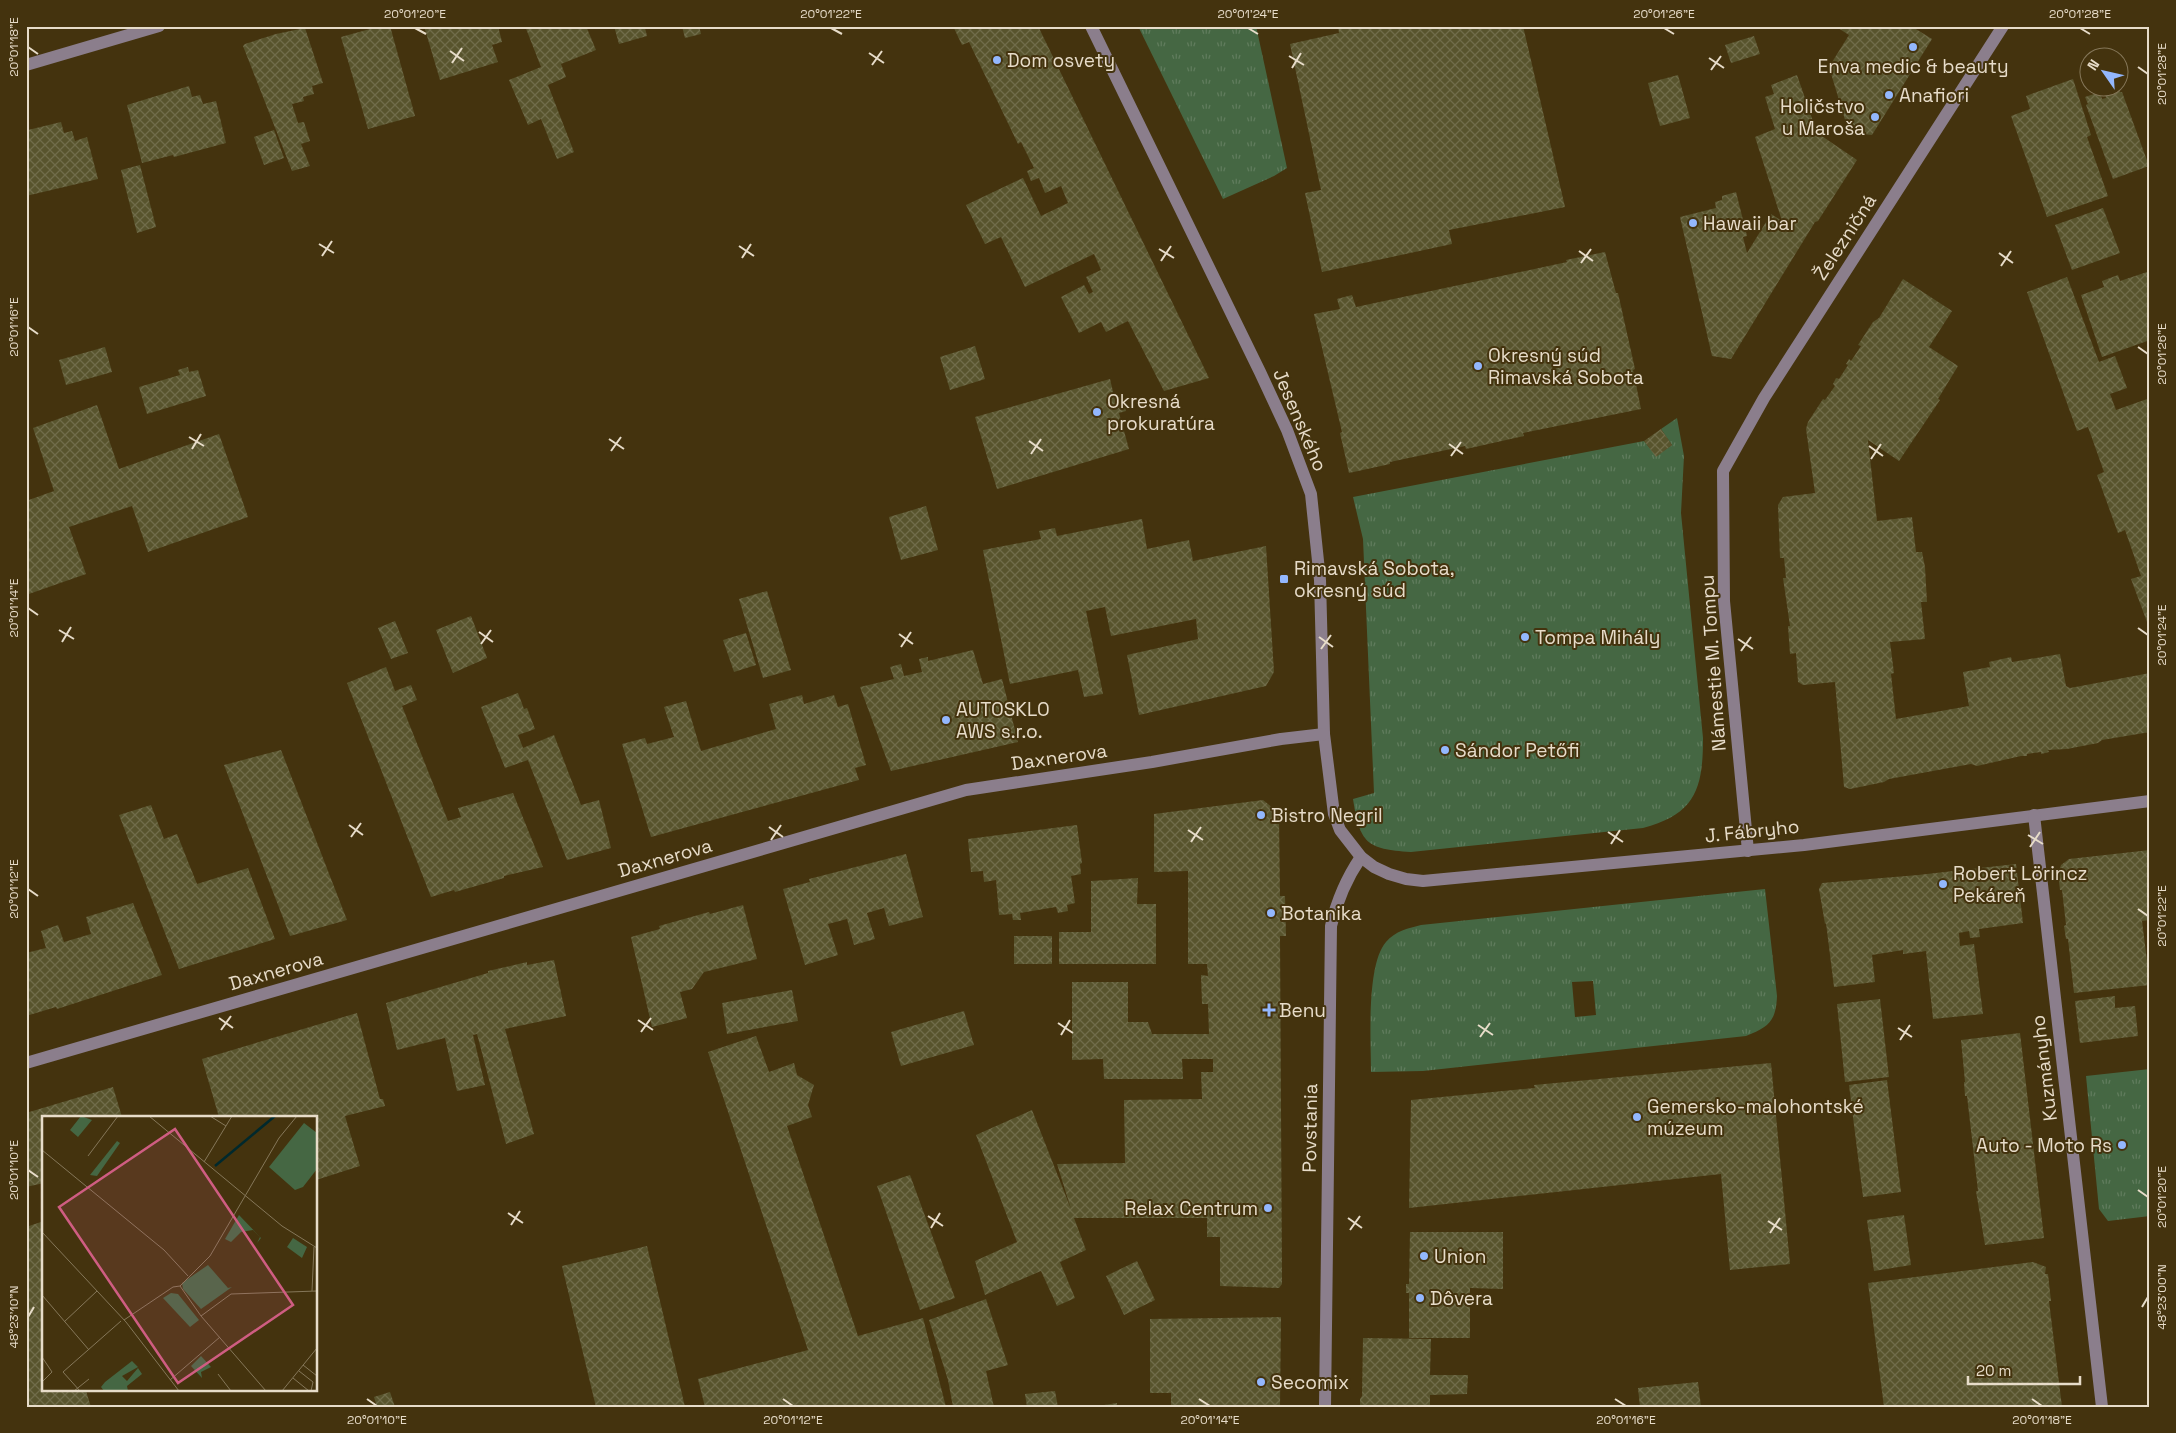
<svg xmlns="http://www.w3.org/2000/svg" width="2176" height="1433" viewBox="0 0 2176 1433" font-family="'Space Grotesk',sans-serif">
	<defs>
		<pattern id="grass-tufts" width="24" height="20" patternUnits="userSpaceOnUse" patternTransform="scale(1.25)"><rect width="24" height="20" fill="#456743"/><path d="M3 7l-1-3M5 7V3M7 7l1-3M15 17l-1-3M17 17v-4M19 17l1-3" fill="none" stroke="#607c5d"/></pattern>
		<pattern id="building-cross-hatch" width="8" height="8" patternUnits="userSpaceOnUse" patternTransform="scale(1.25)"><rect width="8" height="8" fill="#58542d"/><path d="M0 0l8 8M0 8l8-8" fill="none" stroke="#706c4a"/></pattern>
	</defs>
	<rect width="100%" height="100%" fill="#44330e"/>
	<g fill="url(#grass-tufts)" fill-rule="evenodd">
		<polygon points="1138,26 1256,26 1287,168 1274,176 1223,199"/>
		<path d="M 1677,418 L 1684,456 L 1681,513 L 1703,738 C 1703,788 1696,814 1643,828 L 1411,852 C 1366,849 1360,843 1353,799 L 1374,793 L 1363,539 L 1353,497 L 1644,441 L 1656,456 L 1672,445 L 1661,429 Z"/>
		<path d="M 1765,889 L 1777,996 C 1776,1021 1769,1027 1746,1036 L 1423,1071 L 1371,1072 C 1371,1041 1366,965 1386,942 C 1395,931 1409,928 1421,925 ZM 1593,981 L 1596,1015 L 1575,1017 L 1572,982 Z"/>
		<polygon points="2150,1069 2150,1216 2108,1221 2099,1209 2086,1076"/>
	</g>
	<g fill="url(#building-cross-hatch)">
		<polygon points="381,26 390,26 415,116 368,129 341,37"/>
		<polygon points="424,26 498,26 502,42 492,45 498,62 440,80"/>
		<polygon points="525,26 586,26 596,50 561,64 566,77 548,85 574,152 557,159 541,119 528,125 509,80 541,67"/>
		<polygon points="614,26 648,26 645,28 647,36 619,44"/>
		<polygon points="682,26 699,26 701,34 685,38"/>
		<polygon points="953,26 1038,26 1209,378 1164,391 1128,321 1106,332 1101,322 1079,333 1061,297 1084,285 1089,294 1093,292 1086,277 1101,270 1094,254 1025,287 1001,237 985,244 966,205 1023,178 1041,216 1068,203 1061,186 1045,193 1039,178 1031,181 1027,171 1034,168 1021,142 1018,144 969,42 962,45"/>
		<polygon points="1338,26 1523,26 1565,207 1449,230 1452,244 1322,272 1305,193 1321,190 1290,44 1339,33"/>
		<polygon points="1835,26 1911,26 1932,39 1872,135 1849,133 1829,67 1849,35"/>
		<polygon points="305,28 323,83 312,86 314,94 303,97 304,101 292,104 298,123 304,122 310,141 301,144 310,166 292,171 243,46 245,44 276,34"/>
		<polygon points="1754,36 1760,54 1731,63 1725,45"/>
		<polygon points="1678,75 1690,118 1660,126 1648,83"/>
		<polygon points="1797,75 1815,127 1813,130 1857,160 1818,221 1815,222 1731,359 1712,356 1680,217 1716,208 1715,202 1722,200 1722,196 1736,192 1747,236 1743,237 1747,253 1771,214 1782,221 1755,137 1775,129 1765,97 1774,94 1771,85"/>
		<polygon points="2073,79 2091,135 2087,137 2108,196 2047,217 2011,116 2030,109 2026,96"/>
		<polygon points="189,86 192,97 200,95 203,104 216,101 226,143 174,157 173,155 142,163 127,105"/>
		<polygon points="2112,88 2118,88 2120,92 2122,92 2149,166 2113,179 2086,105 2088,104 2085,97 2100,92 2102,99 2106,98 2104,91"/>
		<polygon points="61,122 64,133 72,131 75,141 87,137 98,179 26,196 26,133 29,132 28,130"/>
		<polygon points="274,130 284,158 264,165 254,137"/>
		<polygon points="140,165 156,227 137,233 121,170"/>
		<polygon points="2103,208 2120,253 2072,270 2055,225"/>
		<polygon points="1605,252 1616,293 1618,293 1635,369 1633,370 1641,409 1523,433 1524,436 1466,449 1465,446 1390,462 1390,464 1349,473 1340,433 1342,432 1314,314 1340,309 1337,299 1352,295 1356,307 1567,262 1566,260"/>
		<polygon points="2150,271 2150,340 2102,357 2081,295 2104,287 2102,281 2118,275 2120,281"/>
		<polygon points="2067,277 2099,362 2115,356 2127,388 2110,394 2116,410 2150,398 2150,630 2131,579 2141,576 2125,530 2118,533 2097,475 2104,472 2088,427 2077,431 2027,292"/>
		<polygon points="1903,279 1952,311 1929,347 1958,366 1938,399 1940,400 1899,461 1868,440 1877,521 1912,517 1916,552 1922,552 1925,567 1927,602 1921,602 1925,639 1890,642 1894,673 1891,674 1896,719 1969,706 1963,672 1990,667 1989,662 2011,657 2012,662 2060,654 2066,686 2070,688 2150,673 2150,732 2102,740 2098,743 2067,749 2048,750 2049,752 2041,754 2041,752 2027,754 2027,756 2021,756 1977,766 1971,764 1889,779 1884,782 1850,789 1844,787 1835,682 1803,685 1798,682 1796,653 1790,654 1788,626 1790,626 1783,578 1786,578 1784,558 1780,558 1778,505 1783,497 1815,493 1806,429 1808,422 1823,399 1825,400 1835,386 1833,384 1836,378 1839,379 1848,365 1846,364 1849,359 1851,361 1861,346 1858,345 1873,322 1879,318"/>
		<polygon points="975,346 985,379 950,390 940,357"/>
		<polygon points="105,347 112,372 66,385 59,360"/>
		<polygon points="188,367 189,372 198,370 206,396 147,414 139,387 180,375 178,370"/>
		<polygon points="1110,379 1115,400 1123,399 1126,411 1119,413 1129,449 997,489 975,417"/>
		<polygon points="97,405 119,469 219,434 248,517 148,552 132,506 69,527 86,574 26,595 26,501 54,491 33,428"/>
		<polygon points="1661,429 1672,445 1656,457 1644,441"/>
		<polygon points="926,506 938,550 901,560 889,517"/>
		<polygon points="1142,519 1147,549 1189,540 1193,561 1266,546 1274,672 1266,686 1139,715 1127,655 1198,639 1196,619 1111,636 1105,607 1086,611 1103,694 1084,697 1078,670 1010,684 983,550 1041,539 1039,531 1055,528 1057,536"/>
		<polygon points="767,591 791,670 763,678 739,599"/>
		<polygon points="471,616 487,658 453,673 436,630"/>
		<polygon points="395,621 408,653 391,659 378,628"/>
		<polygon points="746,633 756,665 734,672 723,640"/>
		<polygon points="973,650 983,684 1002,679 1018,742 891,771 860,687 894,679 890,667 901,664 904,676 922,672 919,659 928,657 928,661"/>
		<polygon points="386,667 395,691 411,685 417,700 402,706 448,821 461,817 458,808 513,793 543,867 504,876 504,878 455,892 454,890 431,897 347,683"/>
		<polygon points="518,693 524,709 527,708 535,729 518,735 523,748 554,735 581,805 599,800 611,848 567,860 528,760 505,768 481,707"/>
		<polygon points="802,695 804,704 834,695 838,707 848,704 866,765 855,768 859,780 651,837 622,744 645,738 647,744 674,737 664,707 686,701 701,751 776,729 769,704"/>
		<polygon points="281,750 347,920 290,936 224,765"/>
		<polygon points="1263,800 1279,813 1280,896 1285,896 1286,936 1280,936 1282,1284 1279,1288 1220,1286 1220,1237 1207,1237 1207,1218 1074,1218 1086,1250 1060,1262 1075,1298 1057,1306 1041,1271 985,1295 975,1261 1017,1242 976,1135 1032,1110 1071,1209 1057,1164 1125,1163 1124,1100 1202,1099 1201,1072 1213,1072 1213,1059 1182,1059 1183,1079 1104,1079 1103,1059 1072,1060 1072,982 1128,982 1128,1022 1148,1022 1152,1034 1209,1034 1208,1004 1202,1004 1201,975 1208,976 1207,964 1188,964 1188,871 1154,872 1154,814"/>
		<polygon points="151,805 164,839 177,834 197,884 248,868 275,939 179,969 119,815"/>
		<polygon points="1077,825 1082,863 1080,864 1081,874 1071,876 1075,903 1067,905 1068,911 1058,913 1056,907 1020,913 1021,920 1013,920 1012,914 999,915 996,880 984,882 983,871 971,872 968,839"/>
		<polygon points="2150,850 2150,920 2142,921 2150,985 2074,993 2068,939 2066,939 2064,926 2066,925 2062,890 2060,890 2058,874 2061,865 2069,859"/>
		<polygon points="906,854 923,917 889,926 884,908 867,913 875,939 854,945 847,919 828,924 838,955 805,965 783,889 810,882 809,879"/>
		<polygon points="2016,864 2023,923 1979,929 1980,937 1970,938 1969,931 1959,933 1960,946 1974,944 1983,1014 1933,1019 1926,951 1903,954 1903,950 1872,955 1875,982 1834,987 1826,923 1825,924 1819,889 1822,883 1918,875"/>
		<polygon points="1138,878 1137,904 1156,904 1156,964 1059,964 1059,932 1091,932 1091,881"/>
		<polygon points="133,903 162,975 57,1009 56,1007 26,1016 26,953 46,948 41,931 58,925 64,942 91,934 86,917"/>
		<polygon points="743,905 757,959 704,972 692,989 680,992 687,1018 652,1027 631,937 660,929 659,926 709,912 710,914"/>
		<rect x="1014" y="936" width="38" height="28"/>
		<polygon points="554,960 566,1016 505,1029 534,1134 506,1144 477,1034 473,1035 485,1085 457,1091 445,1038 397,1050 386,1003 488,973 488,971 527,962 527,965"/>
		<polygon points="792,990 798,1021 727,1034 722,1003"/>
		<polygon points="2115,996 2115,1008 2135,1006 2138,1036 2080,1043 2075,1001"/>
		<polygon points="1880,999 1889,1077 1845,1082 1837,1004"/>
		<polygon points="964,1011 974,1045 901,1066 891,1032"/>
		<polygon points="357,1013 380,1099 383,1099 385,1106 345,1116 360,1166 316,1180 316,1117 219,1117 202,1059"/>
		<polygon points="2020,1033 2044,1238 1985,1245 1976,1191 1978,1191 1967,1096 1965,1096 1964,1082 1965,1082 1961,1040"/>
		<polygon points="756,1036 769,1072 794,1063 797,1075 814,1085 808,1105 812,1117 787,1126 858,1336 923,1318 946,1407 705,1407 698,1379 808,1350 708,1052"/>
		<polygon points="1771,1063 1790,1264 1730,1270 1721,1174 1409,1208 1411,1100 1535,1088 1534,1085"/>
		<polygon points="1887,1080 1901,1192 1863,1197 1849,1085"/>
		<polygon points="113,1087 122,1117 44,1117 44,1183 26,1187 26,1113"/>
		<polygon points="910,1175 955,1298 920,1310 877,1186"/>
		<polygon points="1904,1215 1911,1265 1874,1271 1867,1220"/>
		<polygon points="44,1221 44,1389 90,1389 86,1391 91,1407 26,1407 26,1227"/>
		<polygon points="1410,1232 1503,1232 1503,1289 1470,1288 1470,1338 1409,1338 1409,1293 1406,1293 1406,1284 1409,1284"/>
		<polygon points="647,1246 685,1407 596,1407 562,1266"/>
		<polygon points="1137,1261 1155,1300 1124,1315 1106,1276"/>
		<polygon points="2033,1262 2046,1267 2045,1274 2048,1274 2051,1301 2049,1301 2062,1407 1884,1407 1868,1283"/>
		<polygon points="986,1299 1008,1365 986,1371 994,1407 953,1407 948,1380 929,1320"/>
		<polygon points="1281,1317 1280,1407 1171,1407 1171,1393 1150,1393 1150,1319"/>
		<polygon points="1363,1338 1431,1339 1430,1375 1468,1375 1467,1394 1430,1395 1430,1407 1360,1407 1360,1399 1362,1396"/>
		<polygon points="1698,1382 1701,1407 1640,1407 1638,1388"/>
		<polygon points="1055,1391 1058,1407 1027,1407 1025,1394"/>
		<polygon points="390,1392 395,1407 377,1407 374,1397"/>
		<polygon points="1117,1403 1117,1407 1099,1407 1098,1406"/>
		<rect x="1587" y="1405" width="16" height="2"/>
	</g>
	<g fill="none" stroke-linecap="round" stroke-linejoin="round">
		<g stroke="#8b7e8c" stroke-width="12">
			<polyline points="1091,26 1260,372 1287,430 1311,494 1320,580 1324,734 1334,814 1340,830 1361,857 1374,867 1389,874 1406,879 1423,881 1804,845 2150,801"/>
			<polyline points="26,65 159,26"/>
			<polyline points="2034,815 2102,1407"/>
			<polyline points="1748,851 1724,601 1723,471 1764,398 2003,26"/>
			<polyline points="26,1063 966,790 1152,762 1281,739 1324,734"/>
			<path d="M 1325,1407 L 1331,926 C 1337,900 1346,879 1361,857"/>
		</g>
	</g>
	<path fill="none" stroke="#e7dcc9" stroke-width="2" d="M 415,28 L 426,34M 831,28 L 842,34M 1248,28 L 1258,34M 1664,28 L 1674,34M 2080,28 L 2090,34M 28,47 L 38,54M 450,51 L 464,61M 869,53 L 884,63M 1289,56 L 1304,65M 1709,58 L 1724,68M 452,63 L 462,48M 872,65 L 882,51M 2138,67 L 2148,74M 1292,68 L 1301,53M 1711,70 L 1721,56M 319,244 L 334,253M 739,246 L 754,256M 1159,249 L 1174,258M 1579,251 L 1593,261M 1999,253 L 2013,263M 322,256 L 332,241M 742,258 L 751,244M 1161,261 L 1171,246M 1581,263 L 1591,249M 2001,266 L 2011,251M 28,327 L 38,334M 2138,347 L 2148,354M 189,437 L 204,446M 609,439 L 624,449M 1029,441 L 1043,451M 1449,444 L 1463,454M 1869,446 L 1883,456M 192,449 L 201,434M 611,451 L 621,437M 1031,454 L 1041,439M 1451,456 L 1461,442M 1871,459 L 1881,444M 28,608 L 38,615M 2138,628 L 2148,635M 59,630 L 74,639M 479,632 L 493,642M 899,634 L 913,644M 1319,637 L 1333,647M 1738,639 L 1753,649M 62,642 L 71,627M 481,644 L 491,630M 901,647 L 911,632M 1321,649 L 1331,635M 1741,651 L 1751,637M 349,825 L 363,835M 769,827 L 783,837M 1188,830 L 1203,840M 1608,832 L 1623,842M 2028,835 L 2043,844M 351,837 L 361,823M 771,840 L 781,825M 1191,842 L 1201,827M 1611,844 L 1620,830M 2030,847 L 2040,832M 28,889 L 38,896M 2138,909 L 2148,916M 219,1018 L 233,1028M 638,1020 L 653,1030M 1058,1023 L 1073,1033M 1478,1025 L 1493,1035M 1898,1028 L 1912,1037M 221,1030 L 231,1016M 641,1032 L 651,1018M 1061,1035 L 1070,1020M 1480,1037 L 1490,1023M 1900,1040 L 1910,1025M 28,1170 L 38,1177M 2138,1190 L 2148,1197M 508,1213 L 523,1223M 928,1216 L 943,1226M 1348,1218 L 1362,1228M 1768,1221 L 1782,1230M 511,1225 L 520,1211M 931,1228 L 940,1213M 1350,1230 L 1360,1216M 1770,1233 L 1780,1218M 2142,1307 L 2148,1297M 28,1317 L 34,1307M 367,1399 L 377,1406M 783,1399 L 793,1406M 1199,1399 L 1210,1406M 1615,1399 L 1626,1406M 2032,1399 L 2042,1406"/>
	<g fill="#93b7fd" stroke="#44330e" stroke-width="2">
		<circle cx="1913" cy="47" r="5"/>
		<circle cx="997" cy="60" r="5"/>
		<circle cx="1889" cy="95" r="5"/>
		<circle cx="1875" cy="117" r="5"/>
		<circle cx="1693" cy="223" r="5"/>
		<circle cx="1478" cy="366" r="5"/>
		<circle cx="1097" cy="412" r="5"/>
		<rect x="1279" y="574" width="10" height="10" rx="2.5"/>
		<circle cx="1525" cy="637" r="5"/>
		<circle cx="946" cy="720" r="5"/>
		<circle cx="1445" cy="750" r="5"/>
		<circle cx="1261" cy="815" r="5"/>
		<circle cx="1943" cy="884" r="5"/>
		<circle cx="1271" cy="913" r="5"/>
		<path d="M1266.5 1002.5h5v5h5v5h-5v5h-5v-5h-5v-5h5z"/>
		<circle cx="1637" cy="1117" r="5"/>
		<circle cx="2122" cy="1145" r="5"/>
		<circle cx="1268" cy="1208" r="5"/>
		<circle cx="1424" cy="1256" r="5"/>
		<circle cx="1420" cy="1298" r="5"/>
		<circle cx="1261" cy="1382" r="5"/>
	</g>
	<g text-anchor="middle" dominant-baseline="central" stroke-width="4" stroke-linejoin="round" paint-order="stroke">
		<g font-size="19" fill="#e7dcc9" stroke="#44330e" text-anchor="start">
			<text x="1007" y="60">Dom osvety</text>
			<text x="1913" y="66" text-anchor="middle">Enva medic &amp; beauty</text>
			<text x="1899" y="95">Anafiori</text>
			<text x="1865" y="106" text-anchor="end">Holičstvo<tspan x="1865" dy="22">u Maroša</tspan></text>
			<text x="1703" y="223">Hawaii bar</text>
			<text x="1488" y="355">Okresný súd<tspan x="1488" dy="22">Rimavská Sobota</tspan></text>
			<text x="1107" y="401">Okresná<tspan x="1107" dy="22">prokuratúra</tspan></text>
			<text x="1294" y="568">Rimavská Sobota,<tspan x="1294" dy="22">okresný súd</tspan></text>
			<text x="1535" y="637">Tompa Mihály</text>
			<text x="956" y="709">AUTOSKLO<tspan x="956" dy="22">AWS s.r.o.</tspan></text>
			<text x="1455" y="750">Sándor Petőfi</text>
			<text x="1271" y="815">Bistro Negril</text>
			<text x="1953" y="873">Robert Lörincz<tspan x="1953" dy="22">Pekáreň</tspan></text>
			<text x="1281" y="913">Botanika</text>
			<text x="1279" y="1010">Benu</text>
			<text x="1647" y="1106">Gemersko-malohontské<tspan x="1647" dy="22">múzeum</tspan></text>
			<text x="2112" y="1145" text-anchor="end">Auto - Moto Rs</text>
			<text x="1258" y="1208" text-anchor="end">Relax Centrum</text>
			<text x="1434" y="1256">Union</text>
			<text x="1430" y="1298">Dôvera</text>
			<text x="1271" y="1382">Secomix</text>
		</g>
		<g font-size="19" fill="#e7dcc9" stroke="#44330e">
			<text transform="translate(1845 237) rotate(-57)">Železničná</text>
			<text transform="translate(1300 420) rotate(67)">Jesenského</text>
			<text transform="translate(1713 663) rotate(-94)">Námestie M. Tompu</text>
			<text transform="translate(1059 757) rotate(-8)">Daxnerova</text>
			<text transform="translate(1752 831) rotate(-6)">J. Fábryho</text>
			<text transform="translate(665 858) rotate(-16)">Daxnerova</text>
			<text transform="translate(276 971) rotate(-16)">Daxnerova</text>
			<text transform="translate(2044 1068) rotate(-97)">Kuzmányho</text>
			<text transform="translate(1310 1128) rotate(-89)">Povstania</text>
		</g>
	</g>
	<g transform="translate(42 1116)">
		<rect width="275" height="275" fill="#44330e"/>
		<path d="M 75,25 L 78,27 L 55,60 L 48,59 ZM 197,99 L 219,122 L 215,127 L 218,121 L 211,114 L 199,116 L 189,126 L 183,123 ZM 251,122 L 265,131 L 260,142 L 245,131 ZM 166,149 L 186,172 L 190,171 L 159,193 L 141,173 L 140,167 ZM 129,177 L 136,178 L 157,204 L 148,211 L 121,182 ZM 159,240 L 169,251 L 159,256 L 160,262 L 149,250 ZM 90,245 L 96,251 L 80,260 L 85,265 L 96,252 L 100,258 L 85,270 L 86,275 L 62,275 L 59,271 L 63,266 Z" fill="#456743"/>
		<path d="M 39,0 L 50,4 L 36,21 L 28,14 ZM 262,7 L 275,17 L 275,53 L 261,71 L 253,74 L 227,51 Z" fill="#456743"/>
		<path fill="none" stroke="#00292d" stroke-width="2.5" d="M 173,50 L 233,0"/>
		<path fill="none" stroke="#857759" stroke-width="1" d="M 107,0 L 240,110 L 275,132M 168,0 L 184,10M 0,34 L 122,134 L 146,160M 46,40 L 76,0M 162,46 L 190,0M 0,116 L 84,206 L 137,275M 138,170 L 168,140 L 237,22 L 255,0M 138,170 L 159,200 L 224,275M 270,175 L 272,131M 0,179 L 47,234M 159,200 L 189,178 L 275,175M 82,204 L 131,171 L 138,170M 22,206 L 55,175M 0,241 L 10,256 L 0,266M 261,249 L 275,260M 257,255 L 271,266 L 269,275M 176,258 L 189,275M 251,262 L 267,275M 128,264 L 178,221M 32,275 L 47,263M 38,275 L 21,256 L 79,205M 240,275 L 275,232"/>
		<path fill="#cf5d82" fill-opacity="0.15" stroke="#cf5d82" stroke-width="2.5" d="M 133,13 L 251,189 L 136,267 L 17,91 Z"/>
		<rect width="275" height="275" fill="none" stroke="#e7dcc9" stroke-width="2.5"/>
	</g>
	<rect width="2176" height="1433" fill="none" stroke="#44330e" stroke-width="55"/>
	<g transform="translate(2104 72) rotate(304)"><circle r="24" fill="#44330e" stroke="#857759"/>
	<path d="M0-4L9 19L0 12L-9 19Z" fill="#93b7fd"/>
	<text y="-8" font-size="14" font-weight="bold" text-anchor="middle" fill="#e7dcc9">N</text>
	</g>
	<path d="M1968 1376v8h112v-8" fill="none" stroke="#e7dcc9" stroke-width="2.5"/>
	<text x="1976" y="1376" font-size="15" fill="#e7dcc9" stroke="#44330e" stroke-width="4" paint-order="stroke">20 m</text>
	<rect x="28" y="28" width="2120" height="1378" fill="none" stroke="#e7dcc9" stroke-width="2"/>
	<g font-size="12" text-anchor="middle" fill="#e7dcc9">
		<text x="415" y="18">20°01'20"E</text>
		<text x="831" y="18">20°01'22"E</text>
		<text x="1248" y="18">20°01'24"E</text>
		<text x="1664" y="18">20°01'26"E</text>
		<text x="2080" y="18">20°01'28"E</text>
		<text transform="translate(14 47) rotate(-90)" y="4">20°01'18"E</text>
		<text transform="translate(2162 74) rotate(-90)" y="4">20°01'28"E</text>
		<text transform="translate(14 327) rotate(-90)" y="4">20°01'16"E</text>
		<text transform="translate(2162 354) rotate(-90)" y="4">20°01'26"E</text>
		<text transform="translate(14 608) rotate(-90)" y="4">20°01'14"E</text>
		<text transform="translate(2162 635) rotate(-90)" y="4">20°01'24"E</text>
		<text transform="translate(14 889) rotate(-90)" y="4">20°01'12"E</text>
		<text transform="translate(2162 916) rotate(-90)" y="4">20°01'22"E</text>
		<text transform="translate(14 1170) rotate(-90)" y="4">20°01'10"E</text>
		<text transform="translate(2162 1197) rotate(-90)" y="4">20°01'20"E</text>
		<text transform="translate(2162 1297) rotate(-90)" y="4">48°23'00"N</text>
		<text transform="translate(14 1317) rotate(-90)" y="4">48°23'10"N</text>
		<text x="377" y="1424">20°01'10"E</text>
		<text x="793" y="1424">20°01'12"E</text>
		<text x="1210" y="1424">20°01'14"E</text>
		<text x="1626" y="1424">20°01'16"E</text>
		<text x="2042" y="1424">20°01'18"E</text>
	</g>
</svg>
